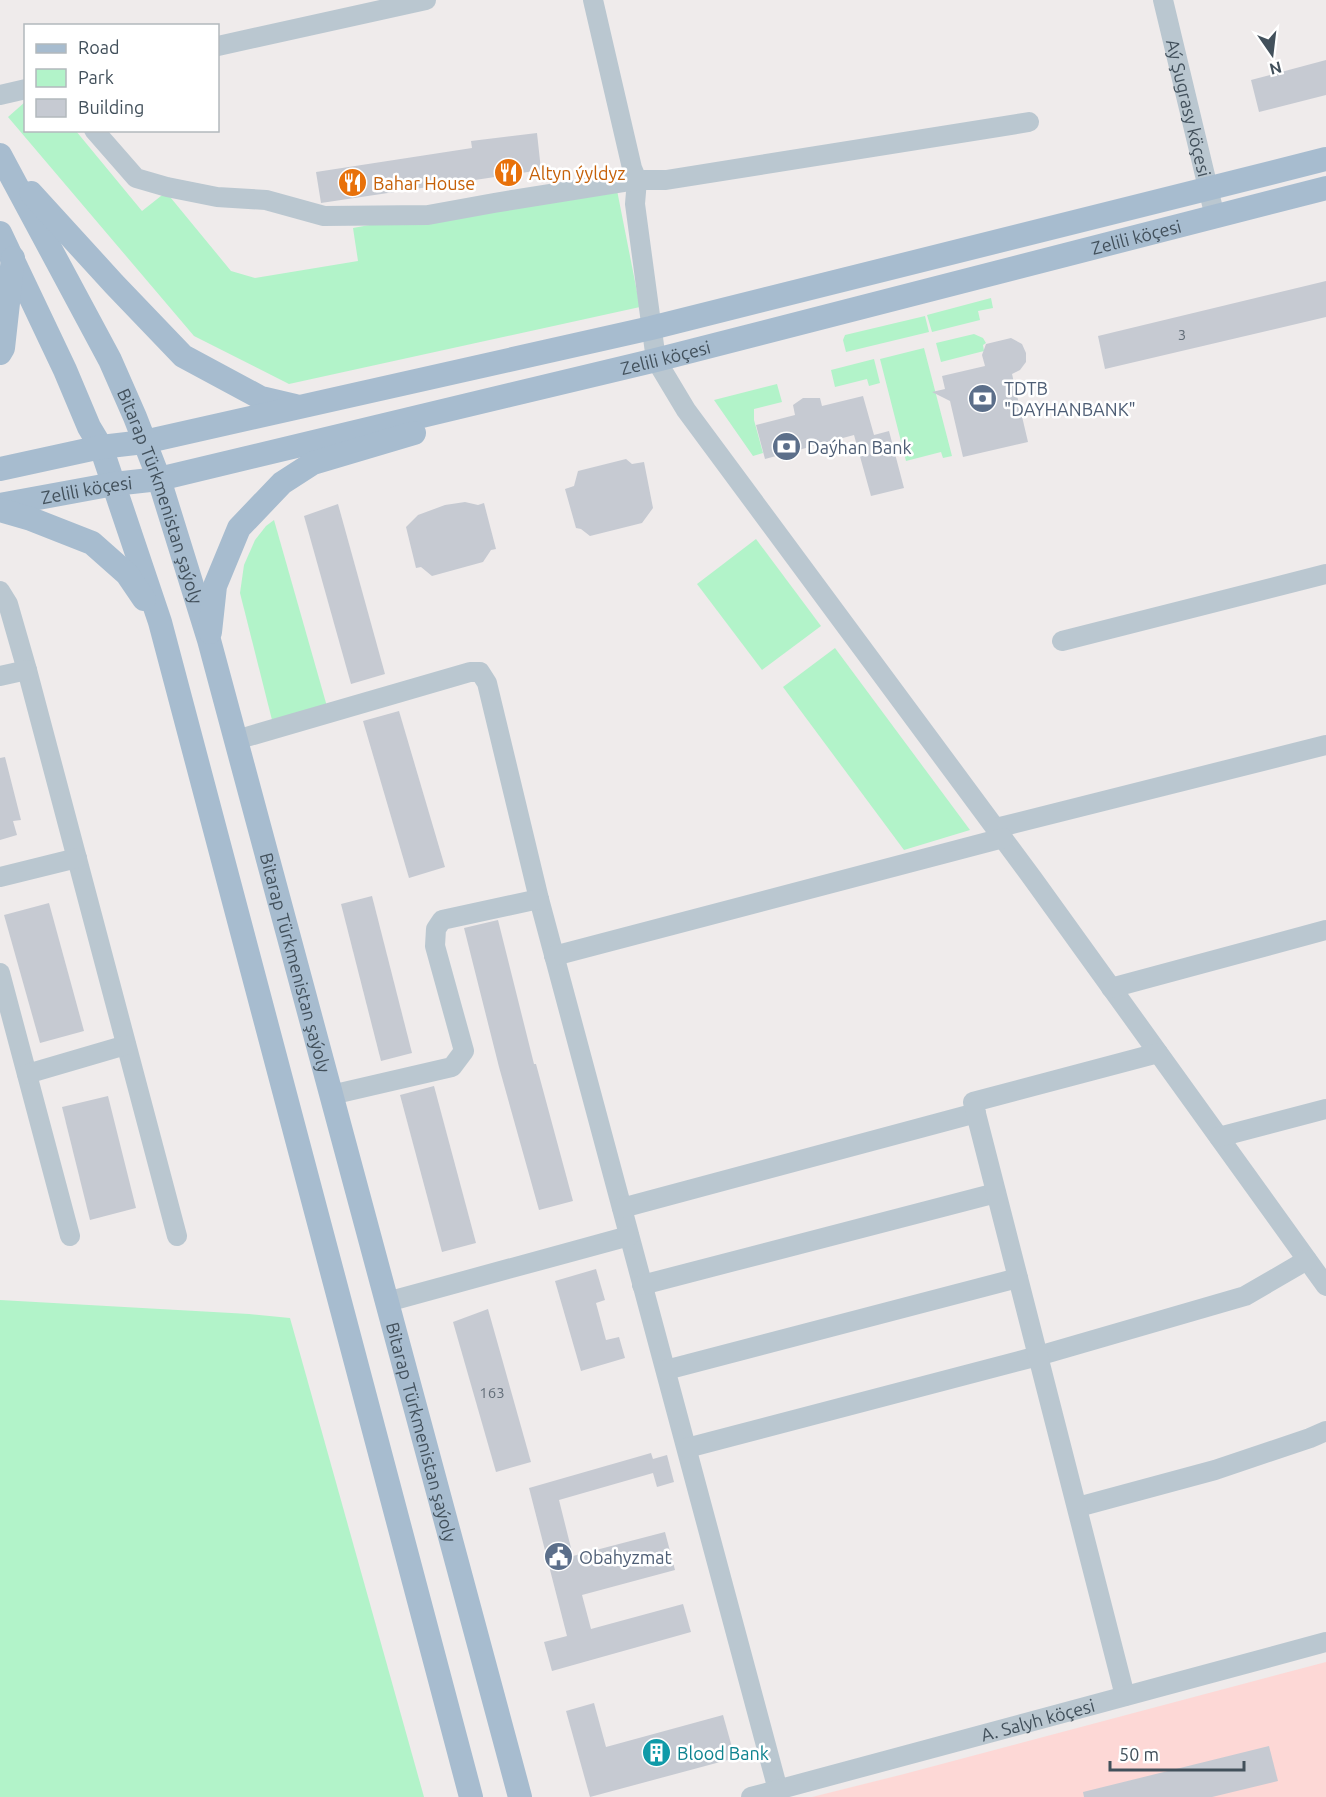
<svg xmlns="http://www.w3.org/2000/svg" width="1326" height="1797" viewBox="0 0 1326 1797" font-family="Ubuntu,sans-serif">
	<rect width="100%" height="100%" fill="#efebeb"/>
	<polygon fill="#fdd8d6" points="1326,1662 1326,1797 812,1797 904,1774"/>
	<g fill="#b2f3c9">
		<polygon points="25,102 26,130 76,131 142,211 166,192 231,271 255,278 358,261 353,228 615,180 640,307 289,384 194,336 8,117"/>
		<polygon points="991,298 993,308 978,311 980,320 932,332 927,315"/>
		<polygon points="925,316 929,332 846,352 843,340 845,335"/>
		<polygon points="974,334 983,338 986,343 983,345 984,351 941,362 936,343"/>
		<polygon points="924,348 952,456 943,458 941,452 906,461 880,359"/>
		<polygon points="874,359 880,383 869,386 867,379 835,387 831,370"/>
		<polygon points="777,384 782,402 754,409 754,420 763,453 753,456 714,400"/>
		<polygon points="274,520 328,710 273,724 240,593 244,565 255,540 266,526"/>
		<polygon points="756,539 821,626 762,670 697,584"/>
		<polygon points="835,648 970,830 904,850 783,687"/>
		<polygon points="0,1300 249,1314 290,1318 424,1797 0,1797"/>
	</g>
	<g fill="#c6cad2">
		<polygon points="1326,60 1326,95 1259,112 1251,80"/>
		<polygon points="537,133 541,170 321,203 316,172 472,148 471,141"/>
		<polygon points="1326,281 1326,317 1105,369 1098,336"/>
		<polygon points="1011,338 1022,344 1026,353 1026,362 1020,370 1012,374 1028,442 963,457 950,401 932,392 945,389 942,376 985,366 982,355 986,344"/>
		<polygon points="863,396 874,435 889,431 904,488 871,496 854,435 765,459 756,425 795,415 793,405 803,398 820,398 822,406"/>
		<polygon points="626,459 632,464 644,462 653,508 642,523 590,536 581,529 576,528 565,489 574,486 578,471"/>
		<polygon points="465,502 478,505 484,503 496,549 491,550 483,562 432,576 421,567 416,568 406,527 418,515 445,505"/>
		<polygon points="338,504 385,674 351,684 304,516"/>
		<polygon points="399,711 445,867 409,878 363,721"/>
		<polygon points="5,757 21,820 13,821 17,835 0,840 0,758"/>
		<polygon points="372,896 412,1053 381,1061 341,904"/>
		<polygon points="49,903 84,1031 40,1043 4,915"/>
		<polygon points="498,920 534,1064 536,1064 573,1201 539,1210 499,1067 464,928"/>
		<polygon points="434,1086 476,1243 442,1252 400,1095"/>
		<polygon points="108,1096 136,1208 90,1220 62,1107"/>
		<polygon points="596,1269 605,1300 596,1303 606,1340 619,1337 625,1358 581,1371 555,1281"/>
		<polygon points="488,1309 531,1462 496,1472 453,1322"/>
		<polygon points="651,1453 653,1459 667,1455 674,1482 657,1487 653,1473 559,1500 573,1556 665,1532 675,1570 582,1595 591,1629 683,1604 691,1632 552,1671 544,1642 567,1636 529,1488"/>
		<polygon points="594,1703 606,1747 723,1715 735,1758 590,1797 566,1711"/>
		<polygon points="1269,1746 1278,1781 1212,1797 1084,1797 1083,1792"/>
	</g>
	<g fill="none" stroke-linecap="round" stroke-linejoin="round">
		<g stroke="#bac7d0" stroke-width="20">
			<polyline points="593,0 632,168 637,180 635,204 656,360 686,410 1033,879 1326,1286"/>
			<path id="s1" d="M 1163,0 L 1215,217"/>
			<polyline points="218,46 426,0"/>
			<polyline points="0,95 26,89"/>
			<polyline points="94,130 136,178 167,187 217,197 266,200 324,216 428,215 494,203 637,180 666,180 1029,122"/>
			<polyline points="0,591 8,604 27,670 177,1236"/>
			<polyline points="1062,641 1326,574"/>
			<polyline points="0,676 27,670"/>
			<polyline points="236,740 470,672 480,672 487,683 539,899 778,1790"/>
			<polyline points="996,828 1326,745"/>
			<polyline points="0,877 77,858"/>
			<polyline points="554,956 1003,838"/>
			<polyline points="0,973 70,1236"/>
			<polyline points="1111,988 1326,930"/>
			<polyline points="27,1074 126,1045"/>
			<polyline points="331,1095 452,1067 464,1051 435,946 436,929 442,920 539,899"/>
			<polyline points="1219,1137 1326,1109"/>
			<polyline points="622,1208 976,1113"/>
			<polyline points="642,1285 996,1193"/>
			<polyline points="387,1302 629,1236"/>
			<polyline points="666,1370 1018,1278"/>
			<polyline points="687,1448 1038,1356 1245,1296 1307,1260"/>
			<polyline points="1078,1507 1215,1470 1310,1438 1326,1431"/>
			<polyline points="1125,1696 973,1102 1158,1053"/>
			<path id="s2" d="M 751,1797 L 1326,1642"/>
		</g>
		<g stroke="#a7bccf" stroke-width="24">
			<path id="s3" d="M 0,155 L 110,360 L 135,417 L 159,479 L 209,640 L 520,1797"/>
			<polyline points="31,193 114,284 183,356 261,398 295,406"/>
			<polyline points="0,233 65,370 89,427 101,447 160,622 471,1797"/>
			<polyline points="0,353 3,348 13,258"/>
			<polyline points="0,469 101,447 144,442 651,328 1326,159"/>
			<path id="s4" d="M 0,505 L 114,484 L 159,479 L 656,360 L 1326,188"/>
			<polyline points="0,510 31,519 92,543 127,574 144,599"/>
			<polyline points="210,632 215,586 239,528 282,483 313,463 414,433"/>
		</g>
	</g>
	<defs>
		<symbol id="restaurant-disc" viewBox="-11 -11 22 22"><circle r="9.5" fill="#e8710a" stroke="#fff"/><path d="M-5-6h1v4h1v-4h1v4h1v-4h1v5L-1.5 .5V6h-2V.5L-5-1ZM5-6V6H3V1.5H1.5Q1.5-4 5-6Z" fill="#fff"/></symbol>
		<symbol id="bank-disc" viewBox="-11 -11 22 22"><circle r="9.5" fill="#5c6f8a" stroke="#fff"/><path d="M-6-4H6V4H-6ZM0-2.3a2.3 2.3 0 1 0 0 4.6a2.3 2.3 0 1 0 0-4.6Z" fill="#fff"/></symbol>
		<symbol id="civic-disc" viewBox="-11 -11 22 22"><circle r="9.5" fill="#5c6f8a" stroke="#fff"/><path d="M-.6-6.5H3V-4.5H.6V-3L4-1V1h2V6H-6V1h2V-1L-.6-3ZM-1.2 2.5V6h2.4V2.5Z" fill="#fff"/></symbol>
		<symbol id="building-disc" viewBox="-11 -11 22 22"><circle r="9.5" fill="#0f9aa8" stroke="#fff"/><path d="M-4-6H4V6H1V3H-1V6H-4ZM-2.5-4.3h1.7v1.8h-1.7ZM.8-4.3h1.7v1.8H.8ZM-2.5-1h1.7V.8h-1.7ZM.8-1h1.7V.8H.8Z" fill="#fff"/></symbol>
	</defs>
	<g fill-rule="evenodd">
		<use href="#restaurant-disc" x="492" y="156" width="33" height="33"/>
		<use href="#restaurant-disc" x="336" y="166" width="33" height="33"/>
		<use href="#bank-disc" x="966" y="382" width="33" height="33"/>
		<use href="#bank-disc" x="770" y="430" width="33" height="33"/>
		<use href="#civic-disc" x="542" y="1540" width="33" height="33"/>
		<use href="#building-disc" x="640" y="1736" width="33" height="33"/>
	</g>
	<g text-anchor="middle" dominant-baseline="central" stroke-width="5" stroke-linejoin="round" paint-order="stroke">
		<g font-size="15" fill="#636e79">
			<text x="1182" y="334">3</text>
			<text x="492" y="1392">163</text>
		</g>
		<g font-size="18" fill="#42505b" stroke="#fff">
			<text stroke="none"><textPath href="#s1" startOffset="111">Aý Şugrasy köçesi</textPath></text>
			<text stroke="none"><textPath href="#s4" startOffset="1168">Zelili köçesi</textPath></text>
			<text stroke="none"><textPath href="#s4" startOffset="682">Zelili köçesi</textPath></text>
			<text stroke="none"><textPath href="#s4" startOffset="88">Zelili köçesi</textPath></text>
			<text stroke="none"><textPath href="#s3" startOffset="378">Bitarap Türkmenistan şaýoly</textPath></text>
			<text stroke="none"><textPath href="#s3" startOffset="864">Bitarap Türkmenistan şaýoly</textPath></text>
			<text stroke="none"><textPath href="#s3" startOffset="1350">Bitarap Türkmenistan şaýoly</textPath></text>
			<text stroke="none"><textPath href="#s2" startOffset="297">A. Salyh köçesi</textPath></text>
		</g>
		<g font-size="18" fill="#c56008" stroke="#fff" text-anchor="start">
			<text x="529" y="173">Altyn ýyldyz</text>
			<text x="373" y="183">Bahar House</text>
		</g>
		<g font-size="18" fill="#4e5e75" stroke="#fff" text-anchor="start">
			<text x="1004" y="388">TDTB<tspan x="1004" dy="21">"DAYHANBANK"</tspan></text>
			<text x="807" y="447">Daýhan Bank</text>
			<text x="579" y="1557">Obahyzmat</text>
		</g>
		<g font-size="18" fill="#0d838f" stroke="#fff" text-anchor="start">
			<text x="677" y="1753">Blood Bank</text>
		</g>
	</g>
	<rect x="24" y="24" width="195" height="108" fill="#ffffff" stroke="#b3b9bd" stroke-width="1.5"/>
	<rect x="36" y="44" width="30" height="9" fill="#a7bccf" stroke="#b3b9bd" stroke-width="1.5"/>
	<text x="78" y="54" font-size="18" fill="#42505b">Road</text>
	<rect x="36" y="69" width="30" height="18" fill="#b2f3c9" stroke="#b3b9bd" stroke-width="1.5"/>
	<text x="78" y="84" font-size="18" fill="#42505b">Park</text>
	<rect x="36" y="99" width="30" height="18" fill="#c6cad2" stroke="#b3b9bd" stroke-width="1.5"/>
	<text x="78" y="114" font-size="18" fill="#42505b">Building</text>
	<g transform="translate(1272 54) rotate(166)" stroke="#ffffff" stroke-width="4.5" paint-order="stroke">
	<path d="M0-4.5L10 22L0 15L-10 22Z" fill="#42505b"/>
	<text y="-9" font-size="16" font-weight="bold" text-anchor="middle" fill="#42505b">N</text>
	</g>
	<path d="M1110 1761v9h134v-9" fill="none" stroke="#42505b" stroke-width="3"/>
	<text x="1119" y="1761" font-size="18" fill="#42505b" stroke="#ffffff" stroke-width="4.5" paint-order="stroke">50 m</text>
</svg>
